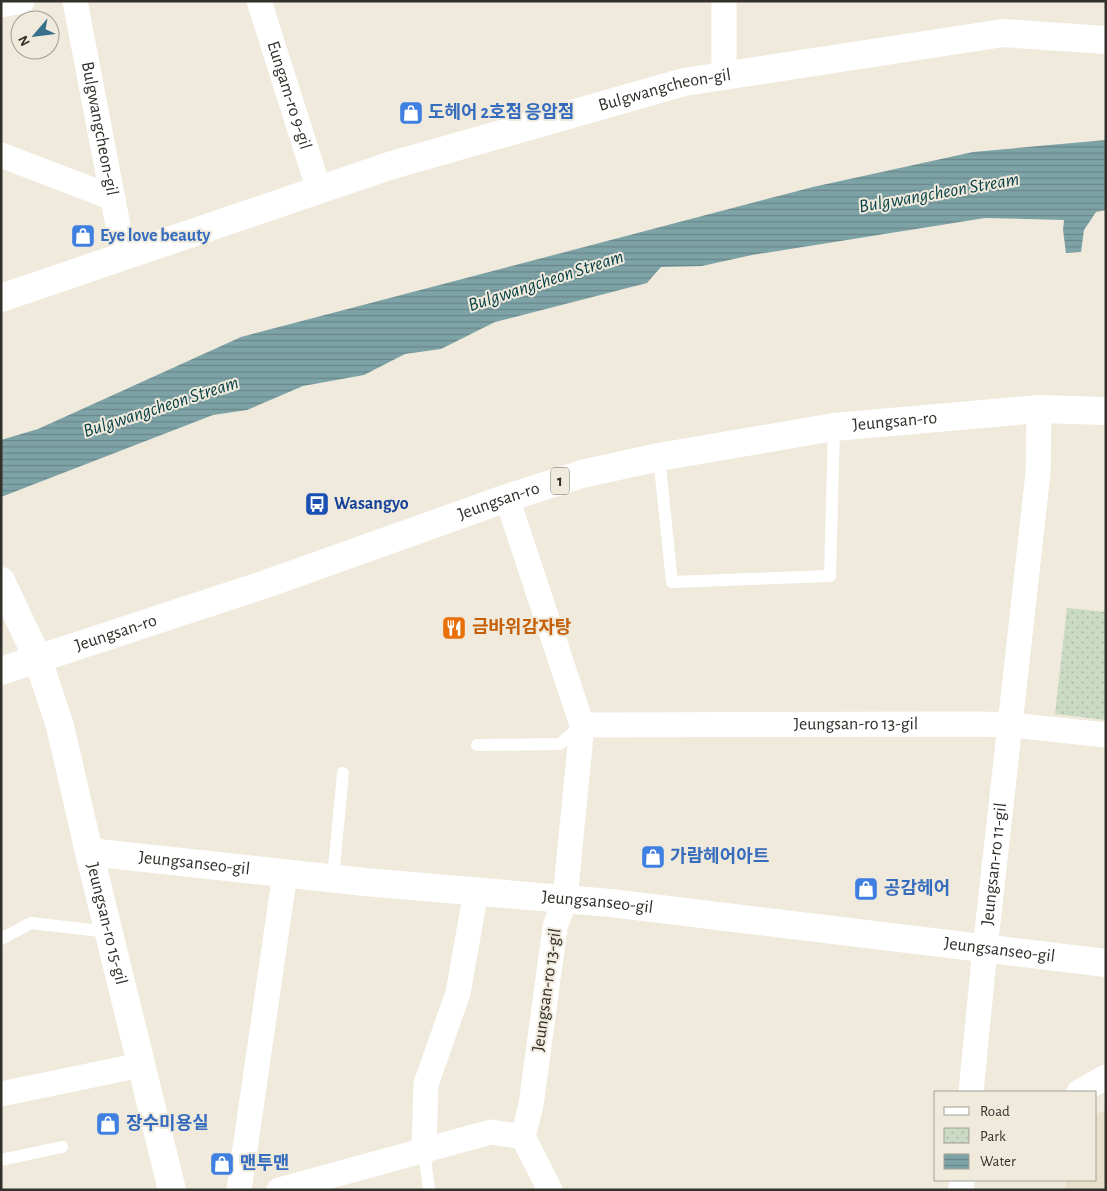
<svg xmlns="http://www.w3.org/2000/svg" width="1107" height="1191" viewBox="0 0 1107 1191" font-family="'Alegreya Sans','Noto Sans KR',sans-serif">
	<defs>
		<pattern id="park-dots" width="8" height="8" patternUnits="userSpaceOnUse" patternTransform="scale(1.25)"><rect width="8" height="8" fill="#cadac3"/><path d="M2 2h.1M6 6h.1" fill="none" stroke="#aebba8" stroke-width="1.8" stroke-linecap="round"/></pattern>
		<pattern id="water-rules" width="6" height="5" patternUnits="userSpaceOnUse" patternTransform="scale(1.25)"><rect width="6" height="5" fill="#7ea3a7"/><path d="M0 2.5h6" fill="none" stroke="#688588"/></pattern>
	</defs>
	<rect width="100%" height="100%" fill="#f0eadd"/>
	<polygon fill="#e9e0cc" points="1106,1110 1106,1190 1066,1190 1066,1180 1096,1180 1096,1114"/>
	<polygon fill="url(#park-dots)" points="1067,608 1106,612 1106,720 1055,714"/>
	<polygon fill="url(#water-rules)" points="1106,140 1106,210 1096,212 1084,230 1081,252 1066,253 1063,230 1064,220 985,218 752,255 702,266 661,267 647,283 495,322 441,349 405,354 364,375 303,386 247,410 213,415 1,497 1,440 38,429 241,337 813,187 973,152"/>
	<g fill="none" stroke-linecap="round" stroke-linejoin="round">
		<g stroke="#fff" stroke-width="12">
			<polyline points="659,457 672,582 830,576 834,427"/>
			<polyline points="477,745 560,744 581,726"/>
			<polyline points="333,878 343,773"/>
			<polyline points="1,939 31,923 109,932"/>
			<polyline points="424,1150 429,1190"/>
			<polyline points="1,1160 62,1147"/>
		</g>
		<g stroke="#fff" stroke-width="25">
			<path id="s1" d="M 75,1 L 124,257"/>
			<path id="s2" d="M 259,1 L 319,190"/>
			<polyline points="724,1 724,76"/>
			<polyline points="1,5 22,1"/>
			<polyline points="1,155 113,198"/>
			<polyline points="507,498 582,725 565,899 555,927 531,1105 523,1137 550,1190"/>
			<path id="s3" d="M 582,725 L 979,724 L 1011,725 L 1106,735"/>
			<path id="s4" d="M 971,1092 L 985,949 L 1038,473 L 1039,409"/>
			<polyline points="1079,1092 1106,1077"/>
			<polyline points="1,1094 141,1065"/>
			<polyline points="424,1150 426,1084 458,993 476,891"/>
			<polyline points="239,1190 285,873"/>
			<polyline points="279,1190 491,1132 523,1137"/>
			<polyline points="961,1190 962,1180"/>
		</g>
		<g stroke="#fff" stroke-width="28">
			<path id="s5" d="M 1,298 L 389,166 L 684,82 L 1003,33 L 1106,40"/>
			<path id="s6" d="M 1,581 L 38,659 L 60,726 L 89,852 L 172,1190"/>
			<path id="s7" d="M 89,852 L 365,882 L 611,903 L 1106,963"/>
		</g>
		<path stroke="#fff" stroke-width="28" id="s8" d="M 1,671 L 263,585 L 507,498 L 582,474 L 659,457 L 834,427 L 1039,409 L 1106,411"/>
	</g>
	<defs>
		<symbol id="shop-square" viewBox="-11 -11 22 22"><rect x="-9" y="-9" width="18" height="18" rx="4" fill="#3f7fe0" stroke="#f0eadd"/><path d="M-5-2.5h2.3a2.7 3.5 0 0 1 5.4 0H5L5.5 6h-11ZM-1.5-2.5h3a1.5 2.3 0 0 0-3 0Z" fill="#fff"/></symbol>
		<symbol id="bus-square" viewBox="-11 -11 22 22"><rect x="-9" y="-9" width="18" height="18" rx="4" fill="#1a4fb4" stroke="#f0eadd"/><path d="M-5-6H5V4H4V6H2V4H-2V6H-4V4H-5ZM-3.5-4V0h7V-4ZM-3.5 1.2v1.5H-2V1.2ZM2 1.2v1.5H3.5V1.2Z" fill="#fff"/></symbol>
		<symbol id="restaurant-square" viewBox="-11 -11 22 22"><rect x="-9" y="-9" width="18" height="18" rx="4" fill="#e8710a" stroke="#f0eadd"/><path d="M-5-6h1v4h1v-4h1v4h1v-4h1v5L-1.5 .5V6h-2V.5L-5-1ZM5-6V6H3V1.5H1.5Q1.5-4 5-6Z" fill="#fff"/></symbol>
	</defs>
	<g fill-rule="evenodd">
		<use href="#shop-square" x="397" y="99" width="28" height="28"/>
		<use href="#shop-square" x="69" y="222" width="28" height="28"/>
		<use href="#bus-square" x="303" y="490" width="28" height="28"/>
		<use href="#restaurant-square" x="440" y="614" width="28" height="28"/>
		<use href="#shop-square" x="639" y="843" width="28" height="28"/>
		<use href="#shop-square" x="852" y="875" width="28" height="28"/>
		<use href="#shop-square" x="94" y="1110" width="28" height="28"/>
		<use href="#shop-square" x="208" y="1150" width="28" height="28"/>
	</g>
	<g text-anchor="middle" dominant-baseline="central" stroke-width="4" stroke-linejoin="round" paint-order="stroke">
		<rect fill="#f0eadd" stroke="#6b6860" stroke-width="1" x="551" y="467.5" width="18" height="27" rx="4"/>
		<g font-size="16" font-weight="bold" fill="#32302b">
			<text x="560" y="481">1</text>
		</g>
		<g font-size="18" fill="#32302b" stroke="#f0eadd">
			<text stroke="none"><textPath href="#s5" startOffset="696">Bulgwangcheon-gil</textPath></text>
			<text stroke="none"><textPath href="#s2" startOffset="99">Eungam-ro 9-gil</textPath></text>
			<text stroke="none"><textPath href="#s1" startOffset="130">Bulgwangcheon-gil</textPath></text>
			<text stroke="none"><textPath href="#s8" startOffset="931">Jeungsan-ro</textPath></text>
			<text stroke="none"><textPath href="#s8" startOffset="526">Jeungsan-ro</textPath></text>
			<text stroke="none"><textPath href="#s8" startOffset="121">Jeungsan-ro</textPath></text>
			<text stroke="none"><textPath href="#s3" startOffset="274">Jeungsan-ro 13-gil</textPath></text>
			<text stroke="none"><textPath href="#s7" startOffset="106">Jeungsanseo-gil</textPath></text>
			<text stroke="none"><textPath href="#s4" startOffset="229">Jeungsan-ro 11-gil</textPath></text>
			<text stroke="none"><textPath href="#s7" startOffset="511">Jeungsanseo-gil</textPath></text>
			<text stroke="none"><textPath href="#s6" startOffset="360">Jeungsan-ro 15-gil</textPath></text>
			<text stroke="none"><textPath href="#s7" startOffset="916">Jeungsanseo-gil</textPath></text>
			<text transform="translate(547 990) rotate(-82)">Jeungsan-ro 13-gil</text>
		</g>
		<g font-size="18" font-weight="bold" fill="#366cbe" stroke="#f0eadd" text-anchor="start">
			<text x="428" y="113">도헤어 2호점 응암점</text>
			<text x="100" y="236">Eye love beauty</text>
			<text x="670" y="857">가람헤어아트</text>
			<text x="884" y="889">공감헤어</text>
			<text x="126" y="1124">장수미용실</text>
			<text x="240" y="1164">맨투맨</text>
		</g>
		<g font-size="18" font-weight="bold" fill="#164399" stroke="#f0eadd" text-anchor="start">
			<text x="334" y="504">Wasangyo</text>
		</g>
		<g font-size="18" font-weight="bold" fill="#c56008" stroke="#f0eadd" text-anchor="start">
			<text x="472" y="628">금바위감자탕</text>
		</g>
		<g font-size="19" font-style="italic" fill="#074248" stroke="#f0eadd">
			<text transform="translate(939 193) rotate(-10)">Bulgwangcheon Stream</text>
			<text transform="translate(546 281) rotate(-18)">Bulgwangcheon Stream</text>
			<text transform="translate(161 407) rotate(-18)">Bulgwangcheon Stream</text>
		</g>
	</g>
	<rect width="1107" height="1191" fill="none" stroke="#32302b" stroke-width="5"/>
	<rect x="934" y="1091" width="162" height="90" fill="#f0eadd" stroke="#a4a096"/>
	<rect x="944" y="1107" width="25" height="8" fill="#ffffff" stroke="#a4a096"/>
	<text x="980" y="1116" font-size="15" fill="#32302b">Road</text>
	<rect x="944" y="1128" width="25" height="15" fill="url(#park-dots)" stroke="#a4a096"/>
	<text x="980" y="1141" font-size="15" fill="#32302b">Park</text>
	<rect x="944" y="1154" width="25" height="15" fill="url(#water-rules)" stroke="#a4a096"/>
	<text x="980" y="1166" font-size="15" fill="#32302b">Water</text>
	<g transform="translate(35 35) rotate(242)"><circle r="24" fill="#f0eadd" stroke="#a4a096"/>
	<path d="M0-4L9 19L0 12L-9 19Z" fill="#386f8a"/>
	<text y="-8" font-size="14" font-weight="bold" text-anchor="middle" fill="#32302b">N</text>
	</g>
</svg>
